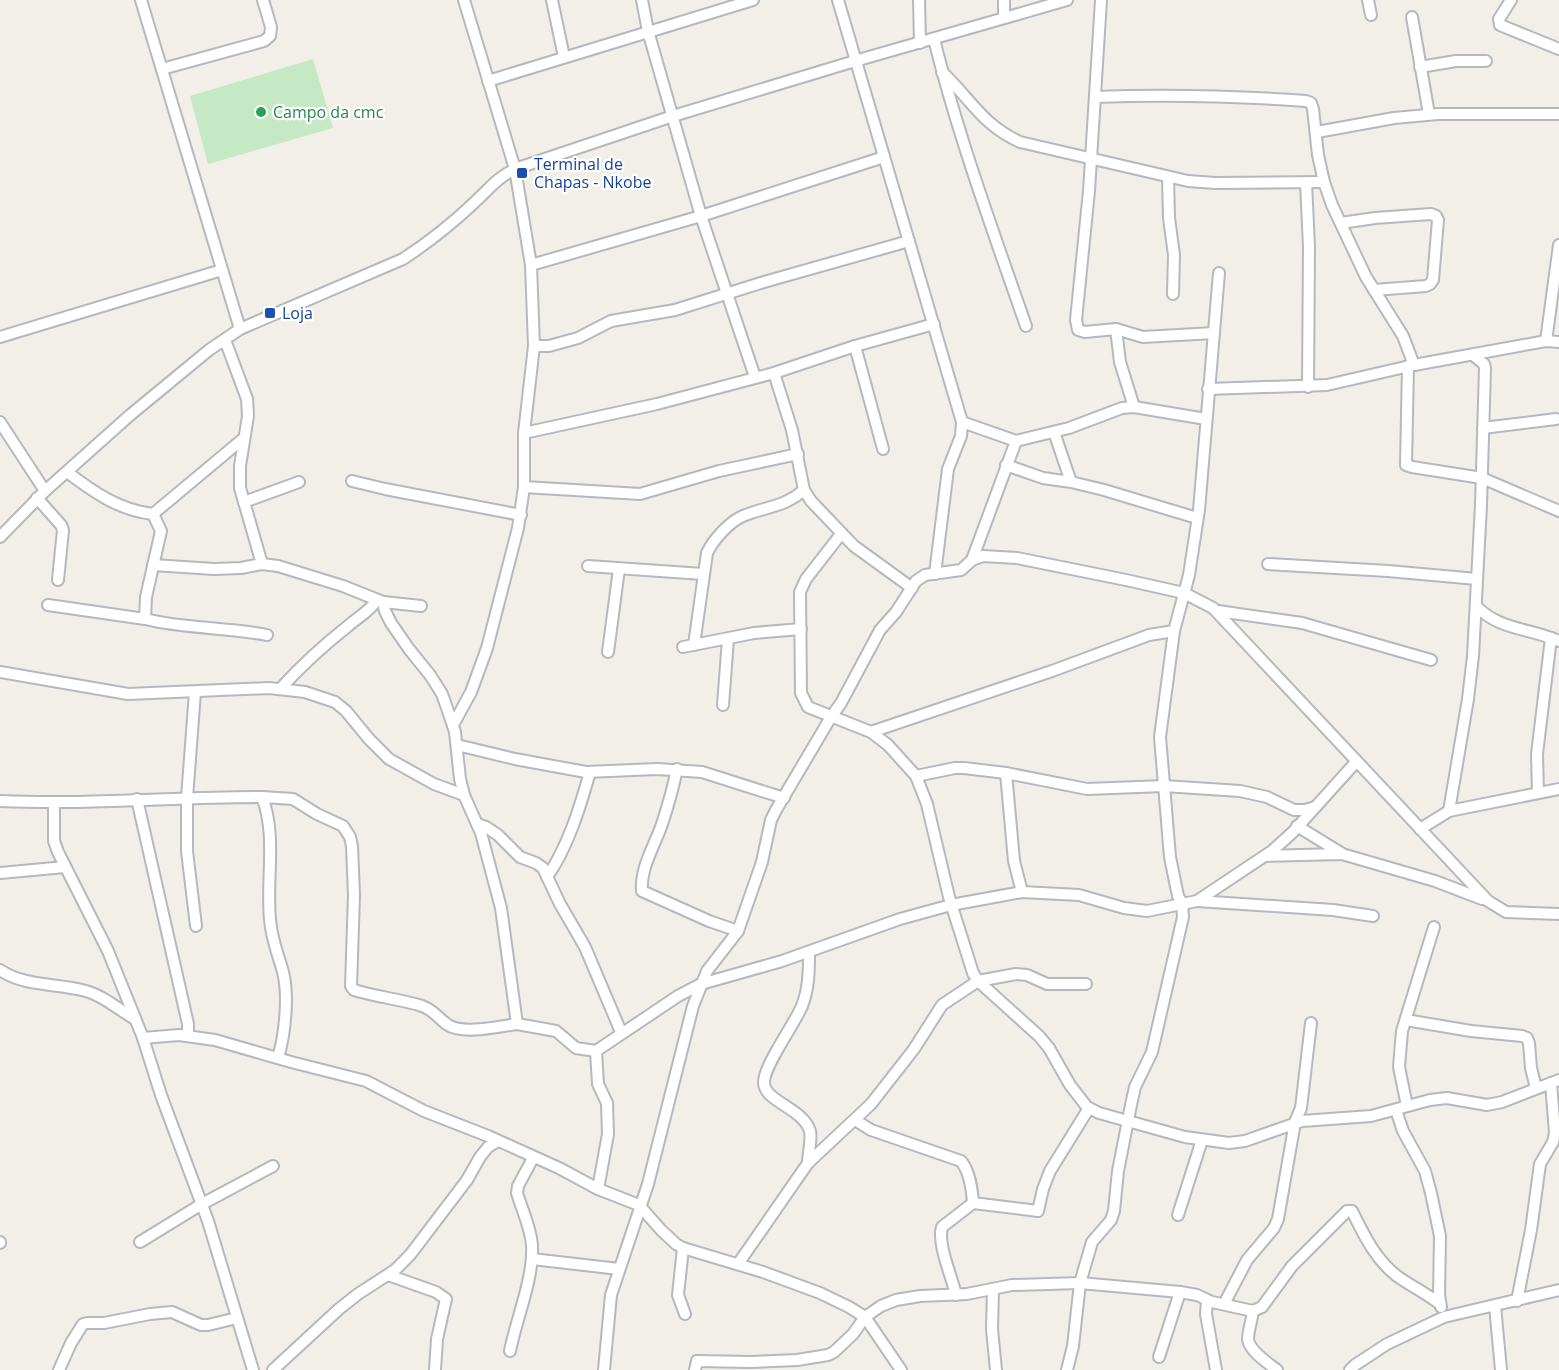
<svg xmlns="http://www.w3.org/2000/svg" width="1559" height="1370" viewBox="0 0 1559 1370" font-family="'Open Sans',sans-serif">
	<rect width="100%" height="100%" fill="#f1efe8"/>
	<polygon fill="#c5e8c5" points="313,59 333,128 208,164 190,96"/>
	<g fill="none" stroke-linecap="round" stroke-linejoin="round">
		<defs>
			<g id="minor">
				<polyline points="141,0 240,329"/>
				<polyline points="552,0 564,57"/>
				<polyline points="642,0 648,31 701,216 755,377"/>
				<polyline points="838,0 962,422 961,436 948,469 935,574"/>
				<polyline points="919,0 920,43"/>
				<polyline points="1101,0 1089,191 1076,320 1078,330 1085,332 1116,329 1143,337 1214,333"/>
				<polyline points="1368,0 1371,15"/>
				<polyline points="1511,0 1499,19 1500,25 1559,49"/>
				<polyline points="1412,17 1429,114"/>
				<polyline points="1004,18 1004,0"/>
				<path d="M 934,39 C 958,136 993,231 1026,326"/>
				<polyline points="1420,67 1456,61 1486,61"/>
				<polyline points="162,69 264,41 270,36 271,27 263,0"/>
				<path d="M 942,72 C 971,99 981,124 1020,142 L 1188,181 L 1215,183 L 1324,182"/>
				<polyline points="488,81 753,0"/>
				<path d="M 1095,97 C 1166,94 1235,96 1306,101 L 1311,103 L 1313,109 L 1318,155 L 1324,182 L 1332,205 L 1366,277 L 1403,336 L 1414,365"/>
				<polyline points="1317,132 1394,118 1438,114 1559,114"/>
				<polyline points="1168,177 1169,218 1174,255 1173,294"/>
				<polyline points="1306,183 1309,247 1308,387"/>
				<polyline points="1341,223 1375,218 1431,214 1436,216 1438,220 1433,280 1430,284 1426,286 1374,290"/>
				<polyline points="531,265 701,216 884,157"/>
				<polyline points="1116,329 1120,362 1134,407"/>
				<polyline points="0,337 222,270"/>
				<polyline points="225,340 247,399 248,416 240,466 240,488 262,564"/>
				<polyline points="1546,341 1559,245"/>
				<polyline points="534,346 549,346 578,338 611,321 675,310 764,282 909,241"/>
				<polyline points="855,346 883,449"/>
				<polyline points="1408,366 1406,465 1412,467 1482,478 1559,511"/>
				<polyline points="774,373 792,430 804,490 811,501 854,546 912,588"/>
				<polyline points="1208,389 1327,385 1414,365 1546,341 1559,342"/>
				<polyline points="0,422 45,491"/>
				<polyline points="962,422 1016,441 1069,428 1122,408 1134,407 1206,419"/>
				<polyline points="1483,428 1556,419"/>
				<polyline points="1054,432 1071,482"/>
				<polyline points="524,433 657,404 774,373 855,346 934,324"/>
				<polyline points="1006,465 1043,478 1071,482 1104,490 1197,518"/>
				<path d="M 67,472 C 92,491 120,511 153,514 L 244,438"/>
				<polyline points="352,481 385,489 521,515"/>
				<polyline points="524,487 640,494 719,471 798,454"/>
				<polyline points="37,498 61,525 63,530 58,580"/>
				<polyline points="244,502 299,482"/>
				<path d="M 153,514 L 161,531 L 146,597 L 145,619 C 185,629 227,627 267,635"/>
				<polyline points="841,534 806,579 800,592 801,693 808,707 871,732 888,745 916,776 927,804 949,897 973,973 978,981 1039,1036 1049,1048 1070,1085 1087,1107 1099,1113 1185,1137 1229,1143 1245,1141 1302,1121 1371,1116 1430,1100 1447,1098 1487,1105 1502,1102 1559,1080"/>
				<path d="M 0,537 L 45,491 L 129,416 L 209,350 L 240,329 L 403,259 C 429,242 453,223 476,201 C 490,188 497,178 515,169 L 673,116 L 855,61 L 1067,0"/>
				<polyline points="972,560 1016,441"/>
				<polyline points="1268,564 1388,571 1477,579"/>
				<polyline points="153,565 214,569 241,568 262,564 278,566 343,586 383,602 421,606"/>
				<polyline points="588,566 703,574"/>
				<polyline points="383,602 385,611 391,623 409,649 430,675 442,694 448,711 455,732 460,779 464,795 481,833 501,908 517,1024 556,1031 576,1048 596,1051"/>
				<polyline points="48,605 145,619"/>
				<path d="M 1476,606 C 1499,630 1529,628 1559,641"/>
				<polyline points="1218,611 1302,623 1431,660"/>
				<path d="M 694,645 L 707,553 C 713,540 729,522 743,516 C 767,506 783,508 804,490"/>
				<polyline points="683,647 754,633 801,629"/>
				<polyline points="608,652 619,569"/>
				<polyline points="0,672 128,694 269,688 305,692 335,702 346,711 369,739 389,759 434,784 464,795"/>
				<path d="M 281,688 C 301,666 324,645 348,626 C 358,617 369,612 377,600"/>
				<polyline points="195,692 187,798 187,851 196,926"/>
				<polyline points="723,705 728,639"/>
				<polyline points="453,725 471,692 487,648 518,528 524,487 524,433 534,346 531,265 515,169 464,0"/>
				<polyline points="871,732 1052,671 1149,635 1174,631"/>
				<polyline points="457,745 515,759 586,772 657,769 702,772 784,798"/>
				<path d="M 677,769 C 673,788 668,806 662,824 C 655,845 640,868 642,891 L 709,921 L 738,931"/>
				<polyline points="1006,773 1014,861 1022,892"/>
				<polyline points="916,776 955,768 964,768 1006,773 1087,789 1164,786 1240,791 1267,797 1294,810 1305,810 1315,807"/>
				<polyline points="1538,793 1537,754 1551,638"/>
				<path d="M 262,797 L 293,799 L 317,814 L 343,826 L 350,837 L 352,846 L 354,895 L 351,986 L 354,990 C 376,997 400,999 422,1006 C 434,1010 439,1019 448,1025 C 464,1035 500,1026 517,1024"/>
				<polyline points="137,799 188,1024 188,1035"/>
				<path d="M 0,801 C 87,805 175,797 262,797 C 277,835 266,879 270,919 C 271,938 278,954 283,972 C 289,996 285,1034 278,1058"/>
				<polyline points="54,803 54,841 58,852 108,951 143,1038 161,1095 208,1221 253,1370"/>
				<polyline points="1449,811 1468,699 1473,656 1481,505 1485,368 1484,364 1473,355"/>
				<polyline points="477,824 486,827 498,835 520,857 536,863 543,868 560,904 585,947 621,1032"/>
				<polyline points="1297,826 1341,853"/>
				<polyline points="1420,829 1449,811 1559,789"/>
				<polyline points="1265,856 1342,854 1435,881 1482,899"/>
				<polyline points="0,873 65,867"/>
				<path d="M 547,877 C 568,847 580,807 590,772"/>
				<polyline points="1197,901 1333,910 1373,916"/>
				<path d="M 0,970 C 25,987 58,983 86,991 C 104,996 119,1010 135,1019"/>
				<polyline points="1406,1020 1471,1031 1522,1036 1527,1038 1529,1043 1531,1068 1536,1088"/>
				<polyline points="143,1038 179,1035 215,1040 291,1062 366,1081 424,1111 488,1136 559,1168 598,1189 639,1205 661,1230 676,1244 683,1248 763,1272 820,1293 849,1307 865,1317 901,1370"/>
				<polyline points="1407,1106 1399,1067 1402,1031 1434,927"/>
				<polyline points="1396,1110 1403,1131 1425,1171 1431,1193 1440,1236 1439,1295 1441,1307"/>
				<path d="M 855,1120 L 871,1130 L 961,1161 C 970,1172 972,1189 973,1203"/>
				<path d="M 808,1163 C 808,1153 812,1140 810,1131 C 803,1108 765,1102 764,1083 C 763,1067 794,1025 802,1006 C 809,988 809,970 809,952"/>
				<polyline points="598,1189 608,1134 607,1103 598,1084 596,1051 678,996 701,984 782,961 900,919 951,905 1022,892 1079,895 1124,908 1147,911 1197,901 1272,851 1293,832 1356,762"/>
				<polyline points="1178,1215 1202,1140"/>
				<polyline points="140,1242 202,1204 273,1166"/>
				<polyline points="0,1243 0,1242"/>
				<polyline points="683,1248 678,1295 685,1314"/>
				<polyline points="532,1259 619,1269"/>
				<polyline points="738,1264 808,1163 871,1104 914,1049 942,1005 978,981 1016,974 1027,975 1047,984 1086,984"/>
				<polyline points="388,1275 436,1292 446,1299 437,1339 435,1370"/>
				<polyline points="993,1289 992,1329 996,1370"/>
				<path d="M 956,1295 C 952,1277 937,1244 942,1227 L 973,1203 L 1038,1211 L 1043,1189 L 1050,1171 L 1089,1108"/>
				<polyline points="1207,1301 1206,1314 1216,1370"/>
				<polyline points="1517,1301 1531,1230 1540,1164 1553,1142 1555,1133 1551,1083"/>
				<polyline points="1224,1304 1247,1260 1274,1228 1278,1219 1295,1122 1301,1108 1311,1023"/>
				<polyline points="1495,1306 1501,1370"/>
				<path d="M 510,1351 C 516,1320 534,1277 532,1246 C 531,1228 522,1210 517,1193 L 518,1186 L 533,1158"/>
				<polyline points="1159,1357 1180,1292"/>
				<polyline points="59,1370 71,1343 83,1324 87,1323 104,1323 150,1314 172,1312 201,1325 208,1325 237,1318"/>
				<polyline points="273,1370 339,1309 358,1294 395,1270 410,1255 467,1180 480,1157 488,1147 498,1141"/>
				<polyline points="604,1370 611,1295 648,1184 693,1006 707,971 738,931 762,862 771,820 776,810 831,717 841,703 880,630 896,612 916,581 925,575 961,570 972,560 983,556 1017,558 1126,580 1184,593 1213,608 1488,901 1506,912 1559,914"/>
				<polyline points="695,1370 697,1361 750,1362 797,1360 828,1355 834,1352 853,1334 865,1317 881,1306 896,1300 920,1296 967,1294 1012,1285 1080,1283 1180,1292 1197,1295 1212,1302 1253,1311"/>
				<polyline points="1067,1370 1073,1346 1080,1283 1092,1242 1111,1220 1114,1211 1118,1171 1131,1105 1135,1087 1152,1052 1183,917 1182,903 1178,896 1170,857 1160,737 1174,631 1189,575 1199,510 1219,273"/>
				<path d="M 1277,1370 C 1268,1363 1249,1351 1248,1339 C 1248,1332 1252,1319 1253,1311 L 1262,1307 L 1292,1266 L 1347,1211 L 1352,1211 C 1364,1235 1375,1259 1397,1276 C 1411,1286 1427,1294 1440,1304"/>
				<polyline points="1350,1370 1355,1365 1387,1344 1444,1317 1559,1290"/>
			</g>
		</defs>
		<use href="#minor" stroke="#b5b8bc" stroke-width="14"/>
		<use href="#minor" stroke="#fff" stroke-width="10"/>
	</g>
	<circle fill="#2e9e5b" stroke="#fff" stroke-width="2" cx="261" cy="112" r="6"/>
	<g fill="#1a4fb4" stroke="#fff" stroke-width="2">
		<rect x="516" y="167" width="12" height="12" rx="3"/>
		<rect x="264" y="307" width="12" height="12" rx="3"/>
	</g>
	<g text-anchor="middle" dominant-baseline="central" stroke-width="4.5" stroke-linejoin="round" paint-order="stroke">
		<g font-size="16" fill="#27864d" stroke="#fff" text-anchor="start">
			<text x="273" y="112">Campo da cmc</text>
		</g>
		<g font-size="16" fill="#164399" stroke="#fff" text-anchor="start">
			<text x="534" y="164">Terminal de<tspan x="534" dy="18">Chapas - Nkobe</tspan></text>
			<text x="282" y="313">Loja</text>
		</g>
	</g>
</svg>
